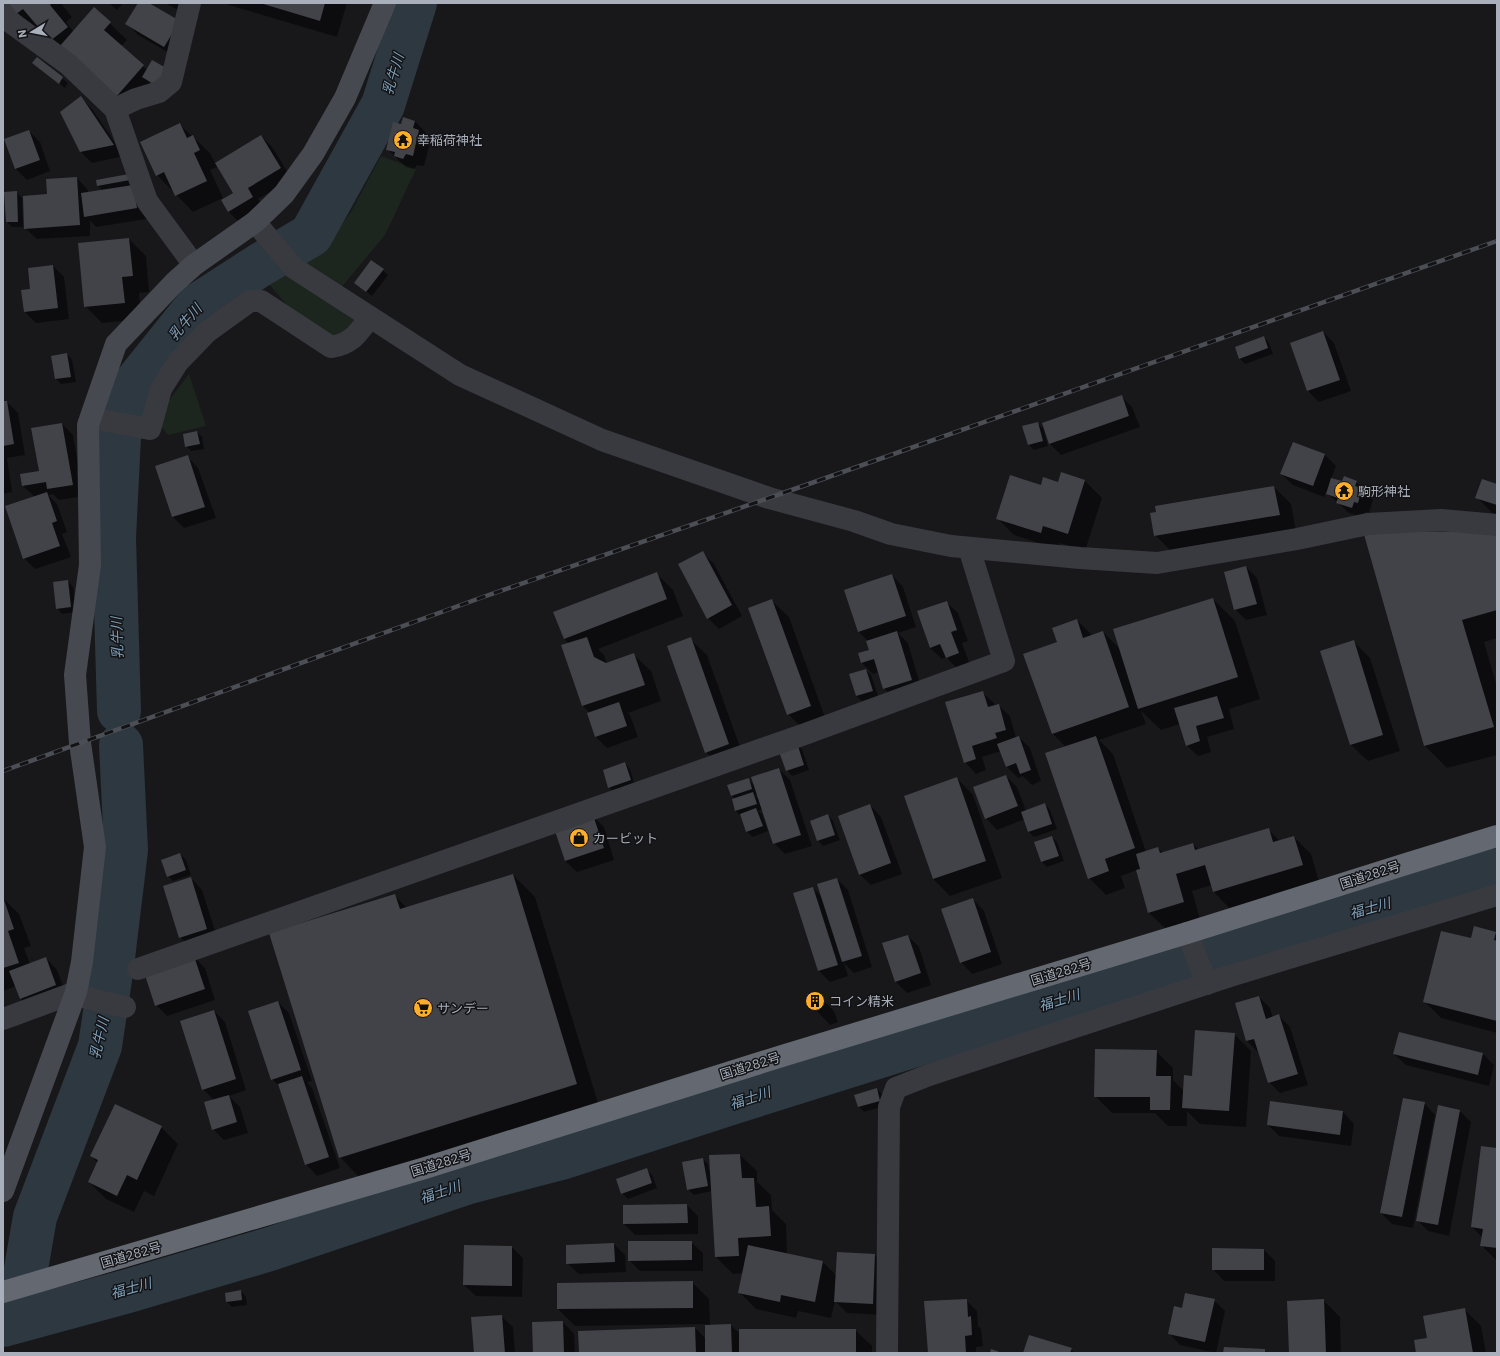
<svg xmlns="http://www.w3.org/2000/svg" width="1500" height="1356" viewBox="0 0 1500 1356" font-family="'IBM Plex Sans','Noto Sans JP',sans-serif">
	<rect width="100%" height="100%" fill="#18181b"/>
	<g fill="#1d261e">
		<polygon points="381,156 416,169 385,235 339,290 300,263 332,238 351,212"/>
		<polygon points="287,272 359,322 350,339 328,337 298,318 269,284"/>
		<polygon points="189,374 206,426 168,435 155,419"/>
	</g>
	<g fill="#0007" fill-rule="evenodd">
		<polygon points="9,3 61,3 72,17 66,22 74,32 94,8 127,40 121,46 147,70 156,87 133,113 77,64 39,26 34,30"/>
		<polygon points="109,3 123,3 117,10"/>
		<polygon points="139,3 147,3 179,22 176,57 138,35 127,23"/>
		<polygon points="165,3 182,3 178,10"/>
		<polygon points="227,3 347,3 337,37 229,5"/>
		<polygon points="37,58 68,83 65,88 39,68"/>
		<polygon points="81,98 92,109 124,156 92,163 81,152"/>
		<polygon points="403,119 415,121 426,133 425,137 430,142 424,166 417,165 414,169 406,167 387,149 401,125"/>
		<polygon points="179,124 210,153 217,167 210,170 223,198 193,212 157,175"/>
		<polygon points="29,131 40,142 50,171 27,180 16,169"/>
		<polygon points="261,136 272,147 292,179 258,199 264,208 240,223 229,212 222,201 235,193"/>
		<polygon points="129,175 147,219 96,227 90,220 90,236 37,239 25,228 49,195 77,178 88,190 88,193 103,191 98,186"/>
		<polygon points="16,192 22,198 23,227 12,227 7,222"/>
		<polygon points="129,239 146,256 149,292 139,293 141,319 102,323 85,306"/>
		<polygon points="53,266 64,277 69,319 36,323 25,312 32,289"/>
		<polygon points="383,270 388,275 372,296 361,288"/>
		<polygon points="1323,332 1334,343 1351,391 1319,402 1308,391 1291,344"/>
		<polygon points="1264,337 1269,343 1273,354 1245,364 1239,358"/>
		<polygon points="67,354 72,360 76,382 61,384 56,379 52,357"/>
		<polygon points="1121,396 1132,407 1140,427 1061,455 1050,444 1043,424"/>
		<polygon points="3,402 7,402 18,413 25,455 7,458 12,492 3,494"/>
		<polygon points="1037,423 1043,428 1048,446 1034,450 1029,445 1024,427"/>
		<polygon points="62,424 73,435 84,496 59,500 53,494 48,495 57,504 67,532 62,534 71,557 35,569 24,558 35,497 23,486 21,475 40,472"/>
		<polygon points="197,432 202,437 204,449 191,451 186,446"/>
		<polygon points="1325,455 1336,466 1331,479 1343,483 1356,481 1373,500 1369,513 1365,512 1363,518 1349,513 1326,492 1324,497 1293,485 1281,474"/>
		<polygon points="187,456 198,468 216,518 184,528 173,517 156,467"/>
		<polygon points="1062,474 1085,481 1102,498 1085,551 1060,543 1058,549 1014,535 997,518 1042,486 1059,483"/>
		<polygon points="1497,485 1497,515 1493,514 1477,497"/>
		<polygon points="1274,487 1291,504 1296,531 1172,552 1155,535 1157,513"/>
		<polygon points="1364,532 1497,533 1497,638 1484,642 1497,687 1497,755 1447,768 1425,746"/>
		<polygon points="702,552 714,564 742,616 719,629 708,618"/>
		<polygon points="1246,567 1257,578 1267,615 1246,620 1235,609"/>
		<polygon points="656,573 673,590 683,616 598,649 604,655 607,664 634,655 651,671 661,701 628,713 630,715 638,737 607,748 596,737 590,713 583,706 570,644 564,639"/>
		<polygon points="892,575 903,587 916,627 898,633 908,643 922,691 895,700 884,688 879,672 873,674 862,663 870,650 868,641 859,632"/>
		<polygon points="68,581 73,587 76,612 62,614 57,608"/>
		<polygon points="1213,599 1235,621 1260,699 1229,709 1234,729 1207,737 1211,752 1198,756 1186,745 1180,724 1161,730 1141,711 1146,724 1099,740 1113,754 1146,852 1158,848 1163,853 1193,844 1199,850 1268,829 1280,841 1294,837 1311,854 1319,882 1230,909 1214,892 1212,885 1192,891 1200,919 1166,929 1149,913 1137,870 1121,876 1125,888 1106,895 1089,878 1066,747 1053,734 1025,654 1058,643 1077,620 1092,635 1103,632 1120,649"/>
		<polygon points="772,601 789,617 827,723 805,731 788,714"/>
		<polygon points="946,602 958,613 968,641 962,643 970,665 958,669 946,657 942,659 930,648"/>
		<polygon points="690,639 707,655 745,761 723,769 706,752"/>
		<polygon points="1353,641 1370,658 1400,751 1368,761 1351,745"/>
		<polygon points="866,670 871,675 878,696 862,701 856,696"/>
		<polygon points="982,692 994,703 995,706 998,705 1010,716 1016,738 1019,737 1030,748 1041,781 1032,785 1023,776 1018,778 1006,766 1001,751 982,757 986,770 976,774 965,762"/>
		<polygon points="796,744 802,749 809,770 792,776 787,770"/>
		<polygon points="625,763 630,769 635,786 614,793 609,787"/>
		<path d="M 779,769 L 790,780 L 812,846 L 785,854 L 774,843 L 763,809 L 758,811 L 762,814 L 768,831 L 753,837 L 747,832 L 742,817 L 736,811 L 733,800 L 735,799 L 732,796 L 728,785 L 748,779 L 755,786 ZM 758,794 L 760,801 L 755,795 Z"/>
		<polygon points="1006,776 1017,787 1026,811 1045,804 1050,810 1057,829 1034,837 1029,832 1025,819 997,830 986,818"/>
		<polygon points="957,778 973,795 1002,878 950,896 933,879"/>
		<polygon points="870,805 881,817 902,874 871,885 859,874"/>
		<polygon points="828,815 833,821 840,840 823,846 818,841 811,821"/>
		<polygon points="593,816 604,827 614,860 577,872 565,861"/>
		<polygon points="1052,837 1057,842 1064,861 1047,867 1042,862"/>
		<polygon points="180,854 186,860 191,875 173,881 168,876"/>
		<polygon points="513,875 535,897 599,1106 362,1180 340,1157 394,895 407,908"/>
		<polygon points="191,878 202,890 218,940 191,948 180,937"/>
		<polygon points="837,879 848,890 872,967 854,973 844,963 848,976 830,982 819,971 794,894 813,888 822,897"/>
		<polygon points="3,898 19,914 31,946 24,948 30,964 46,958 57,970 67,996 32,1009 20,998 16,986 3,991"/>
		<polygon points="973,899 984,911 1002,964 972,974 961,962"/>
		<polygon points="1495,933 1497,935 1497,1033 1441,1018 1425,1002"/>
		<polygon points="908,936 919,947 931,985 907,993 896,982 883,944"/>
		<polygon points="194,957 205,968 215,1000 167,1016 156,1005"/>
		<polygon points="817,994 834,1011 838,1022 830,1025 814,1008 810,998"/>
		<polygon points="1259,997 1270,1008 1273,1018 1279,1016 1290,1027 1308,1085 1280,1093 1269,1082 1258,1052 1247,1041 1236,1004"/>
		<polygon points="278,1002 289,1013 312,1081 307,1082 312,1088 340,1168 317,1176 306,1164 281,1088 272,1079"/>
		<polygon points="214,1011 225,1022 246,1090 229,1096 240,1107 248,1133 224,1140 213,1129 214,1100 203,1089"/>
		<polygon points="1400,1033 1483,1054 1494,1065 1489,1086 1406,1065 1394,1054"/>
		<polygon points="1234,1034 1251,1051 1246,1127 1200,1124 1187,1111 1187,1126 1168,1126 1155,1113 1112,1113 1095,1096 1156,1051 1173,1068 1173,1080 1184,1091 1193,1077"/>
		<polygon points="877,1089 882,1094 885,1106 864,1112 859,1107 856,1095"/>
		<polygon points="1271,1102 1343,1112 1354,1124 1351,1146 1279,1136 1268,1125"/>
		<polygon points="1424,1103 1435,1115 1413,1228 1392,1224 1381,1213"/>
		<polygon points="1460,1111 1471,1122 1449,1236 1428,1231 1417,1220"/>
		<polygon points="161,1127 178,1144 154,1196 144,1191 134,1212 106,1199 89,1182 98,1163 91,1156"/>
		<polygon points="1497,1149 1497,1261 1481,1245 1483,1238 1472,1227"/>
		<polygon points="740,1155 757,1171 757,1182 771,1195 772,1210 786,1224 787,1254 823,1262 837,1276 875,1255 886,1266 883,1315 847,1313 835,1301 831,1318 798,1311 796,1318 756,1309 739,1292 743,1273 733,1274 716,1257 712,1191 694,1195 688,1189 703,1159 708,1164 709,1171"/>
		<polygon points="647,1170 652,1175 657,1188 628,1199 622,1193"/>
		<polygon points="687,1205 698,1216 698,1234 635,1235 624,1224"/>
		<polygon points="691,1242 703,1253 703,1271 640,1271 629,1260"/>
		<polygon points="614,1244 625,1255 626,1272 579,1274 567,1263"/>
		<polygon points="512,1247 523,1258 522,1297 476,1296 464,1285"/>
		<polygon points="1264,1250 1275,1261 1275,1281 1224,1281 1213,1269"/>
		<polygon points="692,1282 709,1299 710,1326 731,1325 740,1334 855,1330 872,1346 872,1353 580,1353 695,1328 706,1339 706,1324 575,1326 558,1309"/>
		<polygon points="241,1291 246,1297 247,1305 232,1307 227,1302"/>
		<polygon points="966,1300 977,1311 978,1326 981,1329 983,1346 976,1347 976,1353 929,1353"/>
		<polygon points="1214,1300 1225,1311 1216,1353 1180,1345 1169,1333 1182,1309"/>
		<polygon points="1323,1300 1340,1317 1341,1353 1290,1353"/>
		<polygon points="1464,1309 1481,1326 1486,1353 1417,1353"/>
		<polygon points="501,1316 513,1327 515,1353 475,1353"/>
		<polygon points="563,1322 574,1334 575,1353 534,1353 533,1323"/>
		<polygon points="1071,1349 1075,1353 1024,1353"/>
	</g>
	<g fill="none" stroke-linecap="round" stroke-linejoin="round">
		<g stroke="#2d3840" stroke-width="44">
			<polyline points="119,711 114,538 119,437 133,386 198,305 260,265 311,235 383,105 415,3"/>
			<polyline points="17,1321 35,1217 100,1046 112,966 126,850 121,745"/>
			<polyline points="3,1325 128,1291 270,1249 469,1182 561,1158 734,1102 1071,996 1497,870"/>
		</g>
	</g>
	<g fill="#424348">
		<polygon points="8,3 52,3 50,5 68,27 50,41 23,9 16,14"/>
		<polygon points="138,3 149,3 180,21 164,47 125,24"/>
		<polygon points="260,3 325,3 320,21"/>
		<polygon points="94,7 111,22 104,30 144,65 116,97 59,47"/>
		<polygon points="37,57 63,77 59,84 32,63"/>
		<polygon points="152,60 168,69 158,87 142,77"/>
		<polygon points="81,96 114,145 80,152 60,112"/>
		<polygon points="403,117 415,121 413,128 419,130 413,156 406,154 403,159 394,156 395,152 386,150 393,122 401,124"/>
		<polygon points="180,123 187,138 193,135 200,150 194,153 207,181 175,196 164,172 156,176 140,142"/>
		<polygon points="29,130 40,160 15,169 4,139"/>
		<polygon points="261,135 281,168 248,188 253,197 228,212 221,200 233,193 215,163"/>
		<polygon points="129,174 130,180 97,186 96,180"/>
		<polygon points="77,177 80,225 24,229 23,196 47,194 46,179"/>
		<polygon points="133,185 137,208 84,217 81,193"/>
		<polygon points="17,191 18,222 6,222 4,192"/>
		<polygon points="129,238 133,276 122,277 125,303 84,307 78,243"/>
		<polygon points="371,260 384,269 366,292 354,283"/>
		<polygon points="53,265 58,308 24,312 21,290 30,289 28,268"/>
		<polygon points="1323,331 1340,380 1307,391 1290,343"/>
		<polygon points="1264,336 1268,348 1239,359 1235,347"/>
		<polygon points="67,353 71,377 55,379 51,356"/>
		<polygon points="1122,395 1129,416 1049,444 1042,423"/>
		<polygon points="3,401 7,401 14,444 3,446"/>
		<polygon points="1038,422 1043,441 1028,445 1022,426"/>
		<polygon points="62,423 73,485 47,489 46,482 22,486 20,474 39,471 31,428"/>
		<polygon points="197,431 200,444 185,447 183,434"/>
		<polygon points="1293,442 1325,454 1313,486 1280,474"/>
		<polygon points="188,455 205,507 172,517 155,466"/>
		<polygon points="1061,472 1085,480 1068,534 1043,526 1041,533 996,519 1010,475 1041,485 1043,477 1058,482"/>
		<polygon points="1344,476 1357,481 1355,486 1362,488 1358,503 1354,502 1352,508 1336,503 1338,498 1326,494 1331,478 1342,481"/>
		<polygon points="1482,479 1497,484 1497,505 1475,498"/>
		<polygon points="1274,486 1280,515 1154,536 1150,513 1156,512 1155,506"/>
		<polygon points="47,492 57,521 52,523 60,546 23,559 5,506"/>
		<polygon points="1363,531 1497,532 1497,610 1462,620 1494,727 1424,746"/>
		<polygon points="703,551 732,605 707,619 678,564"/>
		<polygon points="1246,566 1257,604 1234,610 1224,572"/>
		<polygon points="657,572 667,599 564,639 553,612"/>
		<polygon points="892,574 906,616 858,632 844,590"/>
		<polygon points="68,580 71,607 56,609 53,582"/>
		<polygon points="1213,598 1238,677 1138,709 1113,629"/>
		<polygon points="772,599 811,706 787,715 748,608"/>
		<polygon points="947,601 957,630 951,632 959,653 946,658 940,644 930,648 917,611"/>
		<polygon points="1077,619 1083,638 1103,631 1129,707 1052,734 1023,654 1057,642 1052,628"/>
		<polygon points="897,631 912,680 883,689 874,659 861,663 858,653 869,650 866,641"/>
		<polygon points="587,637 594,657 606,663 634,653 645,685 582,706 561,645"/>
		<polygon points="691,637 729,744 705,753 667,646"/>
		<polygon points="1354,640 1383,735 1350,745 1320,651"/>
		<polygon points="866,669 873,691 856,696 849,674"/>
		<polygon points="983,691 988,707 999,704 1006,730 995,733 997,738 972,746 976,759 964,763 945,702"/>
		<polygon points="1217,696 1224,718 1196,726 1200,741 1186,746 1174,708"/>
		<polygon points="619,702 627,726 595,737 587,713"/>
		<polygon points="1019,736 1031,770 1020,774 1016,763 1006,767 997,744"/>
		<polygon points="1096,736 1135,848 1105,859 1109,871 1088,879 1045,753"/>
		<polygon points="797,743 804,765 786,771 778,749"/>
		<polygon points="625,762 631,780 608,788 603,770"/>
		<polygon points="779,768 801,835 773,844 751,777"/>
		<polygon points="1006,775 1018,806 985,819 973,787"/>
		<polygon points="957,777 986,861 933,879 904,796"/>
		<polygon points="749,778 752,789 731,796 727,785"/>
		<polygon points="753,792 757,804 735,811 732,799"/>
		<polygon points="1045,803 1052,824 1028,832 1021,812"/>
		<polygon points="870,804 891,863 859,875 838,816"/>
		<polygon points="756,808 763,826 746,832 740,814"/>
		<polygon points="828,814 835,835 817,841 810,821"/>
		<polygon points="593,815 604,848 565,861 554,828"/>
		<polygon points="1269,828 1273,842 1294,836 1303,865 1213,892 1205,865 1176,874 1184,902 1148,913 1136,870 1140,869 1136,854 1158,847 1160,853 1193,843 1195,850"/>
		<polygon points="1052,836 1059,856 1041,862 1034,842"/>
		<polygon points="180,853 186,870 167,877 161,860"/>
		<polygon points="513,874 577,1084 339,1158 269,933 395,894 400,909"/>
		<polygon points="191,877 207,929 179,938 163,886"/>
		<polygon points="837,878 862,956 842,962 817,884"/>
		<polygon points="813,887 838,965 818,971 793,893"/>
		<polygon points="3,897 14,929 8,931 19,963 3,968"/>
		<polygon points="973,898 991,952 960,963 941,909"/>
		<polygon points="1474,926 1496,932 1494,940 1497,941 1497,1021 1423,1002 1441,931 1471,938"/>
		<polygon points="908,935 921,973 895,982 882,943"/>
		<polygon points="194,956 205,989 155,1006 144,972"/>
		<polygon points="46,957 56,985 20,999 9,971"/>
		<polygon points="817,993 822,1005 813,1008 808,997"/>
		<polygon points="1259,996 1266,1019 1279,1014 1298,1074 1268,1083 1254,1039 1246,1041 1235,1003"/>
		<polygon points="278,1001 301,1070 271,1080 248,1011"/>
		<polygon points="214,1010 236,1079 202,1090 180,1021"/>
		<polygon points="1195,1030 1235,1033 1229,1111 1182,1108 1184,1075 1192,1076"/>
		<polygon points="1399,1032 1483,1053 1478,1075 1393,1054"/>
		<polygon points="1095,1049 1157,1050 1156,1076 1171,1076 1170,1110 1150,1110 1150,1097 1094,1097"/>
		<polygon points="302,1076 329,1157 305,1165 278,1084"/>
		<polygon points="877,1088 880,1101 858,1107 854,1095"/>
		<polygon points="229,1095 237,1122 212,1130 204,1102"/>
		<polygon points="1403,1098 1425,1102 1402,1217 1380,1213"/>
		<polygon points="1270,1101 1343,1111 1340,1135 1267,1125"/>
		<polygon points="115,1104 162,1126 137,1180 127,1175 117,1196 88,1182 98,1160 90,1156"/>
		<polygon points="1438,1105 1460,1110 1438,1225 1416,1221"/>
		<polygon points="1481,1146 1497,1148 1497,1248 1480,1246 1483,1229 1471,1227"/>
		<polygon points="740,1154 742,1178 754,1178 756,1207 769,1206 771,1236 738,1238 739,1256 715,1257 709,1155"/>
		<polygon points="703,1158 708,1186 687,1190 682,1162"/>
		<polygon points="647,1168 652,1183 621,1194 616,1179"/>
		<polygon points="687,1204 688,1223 623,1224 623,1205"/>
		<polygon points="628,1241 692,1241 692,1260 628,1261"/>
		<polygon points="614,1243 615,1262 566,1264 566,1245"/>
		<polygon points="464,1245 512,1246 512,1286 463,1285"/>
		<polygon points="748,1245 823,1261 815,1302 781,1295 780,1302 738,1293"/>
		<polygon points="1212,1248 1264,1249 1264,1270 1212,1270"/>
		<polygon points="837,1252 875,1254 873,1304 834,1302"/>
		<polygon points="693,1281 693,1308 557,1309 557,1283"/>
		<polygon points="241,1290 242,1300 226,1302 225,1293"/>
		<polygon points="1185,1293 1215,1299 1205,1342 1168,1334 1174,1306 1182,1308"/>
		<polygon points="967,1299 968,1317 971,1316 972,1335 965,1336 966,1353 928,1353 924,1301"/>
		<polygon points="1324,1299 1326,1353 1289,1353 1287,1301"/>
		<polygon points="1465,1308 1473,1353 1416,1353 1414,1340 1427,1338 1423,1316"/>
		<polygon points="502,1315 505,1353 474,1353 471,1317"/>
		<polygon points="563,1321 564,1353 533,1353 532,1322"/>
		<polygon points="731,1324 732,1353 705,1353 705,1325"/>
		<polygon points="695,1327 696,1353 579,1353 578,1331"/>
		<rect x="739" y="1329" width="117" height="24"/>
		<polygon points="1029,1335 1072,1348 1070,1353 1023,1353"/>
		<polygon points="1224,1347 1265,1349 1265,1353 1223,1353"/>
		<polygon points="991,1349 1002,1353 990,1353"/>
	</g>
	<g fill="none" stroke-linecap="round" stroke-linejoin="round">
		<g stroke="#393a40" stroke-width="22">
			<polyline points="3,13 9,21 68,64 115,109 147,201 194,265"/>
			<polyline points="115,109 136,99 159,92 171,82 190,3"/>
			<polyline points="255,222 294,268 460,375 602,440 769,498 854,521 891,534 951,546 1080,558 1157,563 1297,539 1368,524 1441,520 1497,525"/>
			<path d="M 91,418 L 150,429 L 161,389 L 178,362 L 207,332 L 250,301 L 261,301 L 331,347 C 352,344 358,333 370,317"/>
			<polyline points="1187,933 1207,984"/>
			<polyline points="138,969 805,734 1004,661 969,548"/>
			<polyline points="3,1019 76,992 87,998 125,1007"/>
			<polyline points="887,1353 889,1107 896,1088 929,1075 1230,976 1497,895"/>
		</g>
		<polyline stroke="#464950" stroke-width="22" points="3,1191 76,992 82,962 95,847 80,743 75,675 90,565 88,425 116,344 174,283 194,265 255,222 284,194 313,154 345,98 385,3"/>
		<polyline stroke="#646871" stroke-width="22" points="3,1292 425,1168 782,1056 1187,933 1406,864 1497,836"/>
		<defs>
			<polyline id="rail" points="3,771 483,597 769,498 1497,241"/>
		</defs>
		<use href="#rail" stroke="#4c4e55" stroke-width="4.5"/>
		<use href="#rail" stroke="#131316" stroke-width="3" stroke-dasharray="9" stroke-linecap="butt"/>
	</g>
	<defs>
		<symbol id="temple-disc" viewBox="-11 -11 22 22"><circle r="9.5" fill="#ffae2c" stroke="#131316"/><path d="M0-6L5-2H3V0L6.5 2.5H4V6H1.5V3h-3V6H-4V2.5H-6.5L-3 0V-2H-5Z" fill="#111"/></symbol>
		<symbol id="shop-disc" viewBox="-11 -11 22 22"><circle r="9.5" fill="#ffae2c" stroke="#131316"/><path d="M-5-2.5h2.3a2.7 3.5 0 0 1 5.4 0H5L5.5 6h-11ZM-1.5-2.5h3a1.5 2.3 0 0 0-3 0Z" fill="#111"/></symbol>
		<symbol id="building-disc" viewBox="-11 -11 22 22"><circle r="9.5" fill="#ffae2c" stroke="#131316"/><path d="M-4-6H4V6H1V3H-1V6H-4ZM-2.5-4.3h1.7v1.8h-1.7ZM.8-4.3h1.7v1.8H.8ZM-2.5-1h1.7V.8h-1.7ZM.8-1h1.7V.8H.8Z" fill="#111"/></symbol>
		<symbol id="supermarket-disc" viewBox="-11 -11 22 22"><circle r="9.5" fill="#ffae2c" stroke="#131316"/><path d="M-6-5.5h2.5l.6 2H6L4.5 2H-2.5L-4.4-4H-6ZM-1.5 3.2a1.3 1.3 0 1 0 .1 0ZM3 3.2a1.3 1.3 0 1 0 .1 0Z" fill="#111"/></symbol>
	</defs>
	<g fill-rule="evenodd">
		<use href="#temple-disc" x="392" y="129" width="22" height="22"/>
		<use href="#temple-disc" x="1333" y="480" width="22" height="22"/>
		<use href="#shop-disc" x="568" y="827" width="22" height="22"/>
		<use href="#building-disc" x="804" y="990" width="22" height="22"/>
		<use href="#supermarket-disc" x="412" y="997" width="22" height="22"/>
	</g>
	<g text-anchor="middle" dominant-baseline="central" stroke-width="3" stroke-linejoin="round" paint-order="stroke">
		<g font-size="13" fill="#a9b0bb" stroke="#131316" text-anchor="start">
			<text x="417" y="140">幸稲荷神社</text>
			<text x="1358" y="491">駒形神社</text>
			<text x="593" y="838">カービット</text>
			<text x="829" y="1001">コイン精米</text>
			<text x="437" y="1008">サンデー</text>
		</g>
		<g font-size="13" fill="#a9b0bb" stroke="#131316">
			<text transform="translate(1370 875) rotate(-18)">国道282号</text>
			<text transform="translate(1061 972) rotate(-17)">国道282号</text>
			<text transform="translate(750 1066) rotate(-17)">国道282号</text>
			<text transform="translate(441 1163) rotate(-17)">国道282号</text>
			<text transform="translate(131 1255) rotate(-16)">国道282号</text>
		</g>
		<g font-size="14" font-style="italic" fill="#7ea0b9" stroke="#131316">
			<text transform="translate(393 74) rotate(-73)">乳牛川</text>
			<text transform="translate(185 322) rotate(-49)">乳牛川</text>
			<text transform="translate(117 638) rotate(-92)">乳牛川</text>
			<text transform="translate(1370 908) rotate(-16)">福士川</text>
			<text transform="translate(1059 1000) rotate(-17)">福士川</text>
			<text transform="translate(99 1038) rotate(-77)">乳牛川</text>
			<text transform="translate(750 1098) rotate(-18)">福士川</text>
			<text transform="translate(440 1192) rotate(-19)">福士川</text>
			<text transform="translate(131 1288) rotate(-16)">福士川</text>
		</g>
	</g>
	<rect width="1500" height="1356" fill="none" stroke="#a9b0bb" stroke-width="8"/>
	<g transform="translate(32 32) rotate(260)" stroke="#131316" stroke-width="3" paint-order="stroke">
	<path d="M0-3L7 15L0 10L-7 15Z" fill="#a9b0bb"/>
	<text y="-6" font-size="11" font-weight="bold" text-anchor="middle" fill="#a9b0bb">N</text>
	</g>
</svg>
